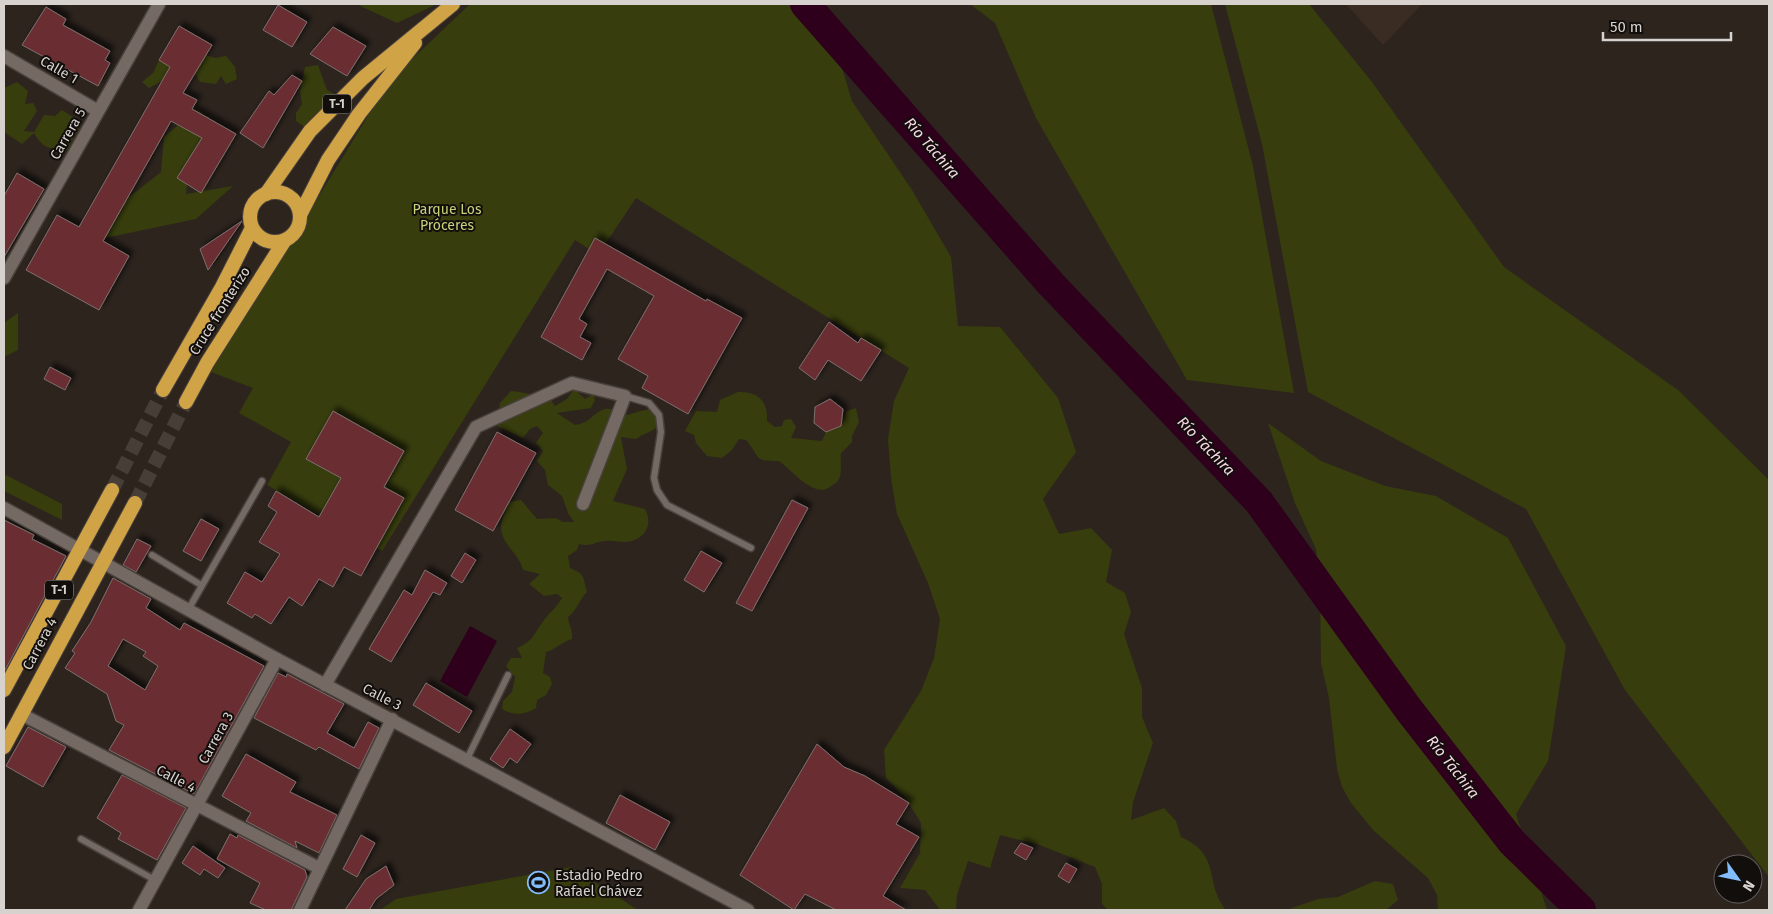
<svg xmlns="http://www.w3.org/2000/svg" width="1773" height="914" viewBox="0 0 1773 914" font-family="'Fira Sans',sans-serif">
	<defs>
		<filter id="shadow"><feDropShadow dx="4.5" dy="-4.5" stdDeviation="2.5" flood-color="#0009"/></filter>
	</defs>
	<rect width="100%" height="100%" fill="#2d241e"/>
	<polygon fill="#3b2c23" points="1346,4 1422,4 1383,45"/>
	<g fill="#373d0d">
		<polygon points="356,4 437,4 397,23"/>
		<path d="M 470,4 L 813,4 L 828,21 L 852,101 L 912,190 L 951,257 L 958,326 L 1000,327 L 1058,398 L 1076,452 L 1043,499 L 1059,534 L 1091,528 L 1112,550 L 1106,582 L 1125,593 L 1131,612 L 1124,634 L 1142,688 L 1142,717 L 1153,743 L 1133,802 L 1131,820 L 1164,808 L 1176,821 L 1181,837 C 1223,856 1203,881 1226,910 L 1108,910 L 1102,904 L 1102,884 L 1095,867 L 1037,844 L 1000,835 L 990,868 L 968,861 L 957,895 L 956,910 L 940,910 L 925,890 L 900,888 L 920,853 L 921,823 L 905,797 L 886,778 L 884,750 L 921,691 L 934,658 L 940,619 L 928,583 L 897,514 L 891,478 L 888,439 L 894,401 L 909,368 L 636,198 L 598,255 L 575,240 L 382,551 L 267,485 L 291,442 L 239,413 L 253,388 L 211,372 L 371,111 L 408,63 Z"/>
		<polygon points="970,4 1211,4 1253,166 1294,393 1187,380 1036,118 995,23"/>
		<polygon points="1225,4 1309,4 1372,82 1504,267 1678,390 1769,480 1769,877 1625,690 1526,509 1308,392 1262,144"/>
		<polygon points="206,55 215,58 226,56 235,67 237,79 226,84 221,76 216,84 200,82 195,73"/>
		<polygon points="159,60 191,79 173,87 162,81 149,88 142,82 153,73"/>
		<polygon points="318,65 327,90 338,96 328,98 327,114 310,131 296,121 296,113 302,104 300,92 305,67"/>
		<path d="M 17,82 L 28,91 L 25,104 L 33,103 L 37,111 L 24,131 L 34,132 L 44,115 L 55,116 L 62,110 L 82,123 L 67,150 C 49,148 44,150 34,133 L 22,144 L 4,132 L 4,88 Z"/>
		<polygon points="197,109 209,118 188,175 186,194 233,186 196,219 100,239 128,198 161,172 164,137"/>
		<polygon points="18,313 18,350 4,357 4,323"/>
		<path d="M 574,389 L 585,399 L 593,394 L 595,400 L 591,408 L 557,413 L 575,425 C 590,423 591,415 602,410 C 611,406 614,412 620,414 C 629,418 644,406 658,410 L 662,422 C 654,432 646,432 636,439 L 621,437 L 627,469 L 613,501 L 645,509 C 654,525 644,541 625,542 C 619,542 612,540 605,541 C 593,542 592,547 579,544 L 577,550 L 568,556 L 570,568 C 587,575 582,577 587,592 C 579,600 578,609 568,617 C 569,626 573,630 572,639 C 561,642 557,649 546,652 L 543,673 L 550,677 L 552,684 L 546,695 L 537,700 L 536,708 C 525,715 513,716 502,709 L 503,701 L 512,692 L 515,677 L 506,666 L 511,658 L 522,658 L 517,648 C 534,641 534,633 544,620 C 550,612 557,607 562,598 L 557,594 L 544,596 L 529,584 L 540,574 L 523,570 C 519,553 500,544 501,525 C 502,518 507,509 509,502 L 521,500 L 537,519 L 556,518 L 563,522 L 574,522 L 568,513 L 562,496 L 548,485 L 545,470 L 537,461 L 543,451 L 536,443 L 543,433 L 537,426 L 530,429 L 523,438 L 497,426 L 500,403 L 511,391 C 525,392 531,396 547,395 L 555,406 L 567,399 Z"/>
		<path d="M 738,392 C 759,391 768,402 767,421 L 775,427 L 782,426 L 784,420 L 791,419 L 796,427 L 791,438 L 822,441 L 826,432 L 841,426 L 847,411 L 856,408 L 859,422 L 852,436 L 852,442 L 841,453 C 840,460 842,469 840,476 C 839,482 834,484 830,487 C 814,499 791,469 779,461 C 753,461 761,458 746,440 L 739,439 L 732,450 L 722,458 L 707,456 L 696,443 L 694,435 L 685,431 L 696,411 L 717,412 L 720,400 Z"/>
		<polygon points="1268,423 1321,461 1385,486 1436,496 1508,538 1566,646 1548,761 1516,814 1547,910 1438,910 1437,895 1428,878 1374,831 1351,803 1342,787 1337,769 1329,698 1321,663 1320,585 1316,549 1295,503"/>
		<polygon points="4,474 62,504 62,520 4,491"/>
		<polygon points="571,867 638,910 380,910 396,899"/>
		<polygon points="1375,881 1393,884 1398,900 1386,910 1286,910 1318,899 1338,897"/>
	</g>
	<polygon fill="#2e001c" points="470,626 497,641 467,697 440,681"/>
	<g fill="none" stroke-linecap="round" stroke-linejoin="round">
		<polyline stroke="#2e001c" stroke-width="30" points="805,4 1051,284 1259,502 1409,710 1512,842 1581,910"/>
	</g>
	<g fill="#6a2e30" stroke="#7d6f6f" fill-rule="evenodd" filter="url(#shadow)">
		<polygon points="278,5 307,22 292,47 263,30"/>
		<polygon points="46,7 66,19 63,25 110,51 105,60 110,63 98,86 22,45"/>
		<polygon points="179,26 212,45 183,93 197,100 192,109 236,134 201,193 177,178 202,138 171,121 103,241 129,256 99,310 26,270 57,215 79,227 170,67 159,60"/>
		<polygon points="333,27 366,46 347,76 310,54"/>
		<polygon points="292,75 302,81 263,148 240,133 269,91 274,95"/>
		<polygon points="17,173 44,189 4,257 4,196"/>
		<polygon points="242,221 208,270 200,249"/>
		<polygon points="595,238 706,301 707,299 742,318 688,414 642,388 648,376 618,359 654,296 607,269 579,319 587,324 580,337 591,343 582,360 541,337"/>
		<polygon points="829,322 858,343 861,338 881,350 861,381 828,360 815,380 799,368"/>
		<polygon points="50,367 71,378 65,390 44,379"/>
		<polygon points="830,399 843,409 841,426 826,432 814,423 815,407"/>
		<polygon points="333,411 404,451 384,487 404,498 361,576 344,567 333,587 319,579 302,606 289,597 271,624 255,614 252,618 227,603 245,572 262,582 280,554 259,542 277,512 268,506 276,491 319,517 341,478 306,459"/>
		<polygon points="497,432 536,453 493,531 455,510"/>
		<polygon points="792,500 808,508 752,611 736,603"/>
		<polygon points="201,519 219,529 201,561 183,551"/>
		<polygon points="4,520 34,535 32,539 66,556 4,672"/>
		<polygon points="137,539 151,546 136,572 123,565"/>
		<polygon points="701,551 722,563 704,592 684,580"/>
		<polygon points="465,553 476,560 462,583 451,576"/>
		<polygon points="425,570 447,583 440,595 433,592 391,662 369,649 404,590 412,595"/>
		<path d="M 113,578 L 151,599 L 146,608 L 180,630 L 184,623 L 264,666 L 194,794 L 109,750 L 124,725 L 116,721 L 107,694 L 65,668 L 75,653 L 72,651 L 91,622 ZM 123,639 L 146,652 L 143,656 L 158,666 L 145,690 L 108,666 Z"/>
		<polygon points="278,673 286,677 287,674 344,704 327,733 354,748 368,722 379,728 359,769 319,747 316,750 254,718"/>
		<polygon points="426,683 472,711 459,733 413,705"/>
		<polygon points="28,727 66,747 43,787 6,766"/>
		<polygon points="510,729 531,744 517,763 510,758 503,768 490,759"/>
		<polygon points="817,744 844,767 865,776 909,803 896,824 919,837 883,896 906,910 836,910 805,894 794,910 740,875"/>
		<polygon points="246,754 296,782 290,792 337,815 319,853 295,841 297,848 246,821 251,813 222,796"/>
		<polygon points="122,775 186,808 157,860 118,839 121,833 97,818"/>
		<polygon points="620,795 670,822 655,850 606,823"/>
		<polygon points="230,834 237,838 238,835 305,870 307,877 291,910 266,910 250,903 260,883 217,859"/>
		<polygon points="361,835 375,843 357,877 343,869"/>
		<polygon points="1021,843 1033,848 1026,860 1014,853"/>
		<polygon points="193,846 225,868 218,878 204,869 200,875 182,863"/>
		<polygon points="1066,863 1077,869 1069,883 1058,876"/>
		<polygon points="386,866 394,885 376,899 369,910 345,910 366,879"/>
	</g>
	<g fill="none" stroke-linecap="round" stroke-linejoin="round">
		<g stroke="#473e38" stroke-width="14" stroke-dasharray="14 7" stroke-linecap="butt">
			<polyline points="112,490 163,390"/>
			<polyline points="135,503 186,402"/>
		</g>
		<defs>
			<g id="service">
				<polyline points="625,396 649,403 659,415 661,432 654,478 657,490 667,505 751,548"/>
				<polyline points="152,555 201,585"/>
				<polyline points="188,610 262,481"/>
				<polyline points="467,759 508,675"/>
				<polyline points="81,839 155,880"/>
			</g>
			<g id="minor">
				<polyline points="4,56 98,111"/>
				<polyline points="4,278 159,4"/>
				<polyline points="102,562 277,659 748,910"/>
				<polyline points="325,685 476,427 572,383 625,396 583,504"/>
				<polyline points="21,714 319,868"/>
				<polyline points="139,910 277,659"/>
				<polyline points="300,910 392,719"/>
			</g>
			<polyline id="tertiary" points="4,508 102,562"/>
			<g id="trunk">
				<circle cx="275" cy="217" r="25"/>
				<polyline points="266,194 310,131 363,78 453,4"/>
				<polyline points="300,215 328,160 359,114 415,43"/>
				<polyline points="163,390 222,287 252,228"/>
				<polyline points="186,402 207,363 285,240"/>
				<polyline points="4,690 112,490"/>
				<polyline points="4,747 135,503"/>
			</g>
		</defs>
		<use href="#service" stroke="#48403b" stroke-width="9"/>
		<use href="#minor" stroke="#48403b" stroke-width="15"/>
		<use href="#tertiary" stroke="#48403b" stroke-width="15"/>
		<use href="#trunk" stroke="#48403b" stroke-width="16"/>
		<use href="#service" stroke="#746963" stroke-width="6"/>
		<use href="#minor" stroke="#746963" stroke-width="12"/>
		<use href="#tertiary" stroke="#746963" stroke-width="12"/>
		<use href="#trunk" stroke="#d0a446" stroke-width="14"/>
	</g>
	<defs>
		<symbol id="stadium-ring" viewBox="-11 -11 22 22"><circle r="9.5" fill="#120e0c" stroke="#83bcfb" stroke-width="1.5"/><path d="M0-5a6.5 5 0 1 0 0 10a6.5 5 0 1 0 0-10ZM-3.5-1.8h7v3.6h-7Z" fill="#83bcfb"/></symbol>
	</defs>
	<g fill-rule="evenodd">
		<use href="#stadium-ring" x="526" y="870" width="25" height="25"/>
	</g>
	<g text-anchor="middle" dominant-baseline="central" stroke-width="4" stroke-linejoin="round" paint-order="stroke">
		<g fill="#120e0c" stroke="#9d9794" stroke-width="1">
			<rect x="323" y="94.5" width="28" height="19" rx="4"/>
			<rect x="45" y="580.5" width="28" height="19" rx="4"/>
		</g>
		<g font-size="12" font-weight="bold" fill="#d8d2ce">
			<text x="337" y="104">T-1</text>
			<text x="59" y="590">T-1</text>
		</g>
		<g font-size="14" fill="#d8d2ce" stroke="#120e0c">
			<text transform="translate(59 70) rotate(30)">Calle 1</text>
			<text transform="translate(68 134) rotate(-60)">Carrera 5</text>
			<text transform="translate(220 311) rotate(-58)">Cruce fronterizo</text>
			<text transform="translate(40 644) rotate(-62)">Carrera 4</text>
			<text transform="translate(382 697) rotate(27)">Calle 3</text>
			<text transform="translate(216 738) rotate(-61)">Carrera 3</text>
			<text transform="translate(176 779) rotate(28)">Calle 4</text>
		</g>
		<g font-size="14" fill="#c6d378" stroke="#120e0c">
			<text x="447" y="209">Parque Los<tspan x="447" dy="16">Próceres</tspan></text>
		</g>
		<g font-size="14" fill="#d8d2ce" stroke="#120e0c" text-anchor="start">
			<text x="555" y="875">Estadio Pedro<tspan x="555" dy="16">Rafael Chávez</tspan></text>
		</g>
		<g font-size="15" font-style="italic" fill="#fad6e7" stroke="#120e0c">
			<text transform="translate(932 148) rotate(49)">Río Táchira</text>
			<text transform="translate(1206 446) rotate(46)">Río Táchira</text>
			<text transform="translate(1453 767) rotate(52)">Río Táchira</text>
		</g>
	</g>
	<rect width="1773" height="914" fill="none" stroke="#d8d2ce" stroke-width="10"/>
	<g transform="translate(1738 879) rotate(123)"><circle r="24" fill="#120e0c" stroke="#615c5a"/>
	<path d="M0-4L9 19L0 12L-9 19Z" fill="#83bcfb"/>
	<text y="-8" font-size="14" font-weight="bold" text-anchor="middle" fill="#d8d2ce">N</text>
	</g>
	<path d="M1603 32v8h128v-8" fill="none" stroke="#d8d2ce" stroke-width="2.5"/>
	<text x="1610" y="32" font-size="15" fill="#d8d2ce" stroke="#120e0c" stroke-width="4" paint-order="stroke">50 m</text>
</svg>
